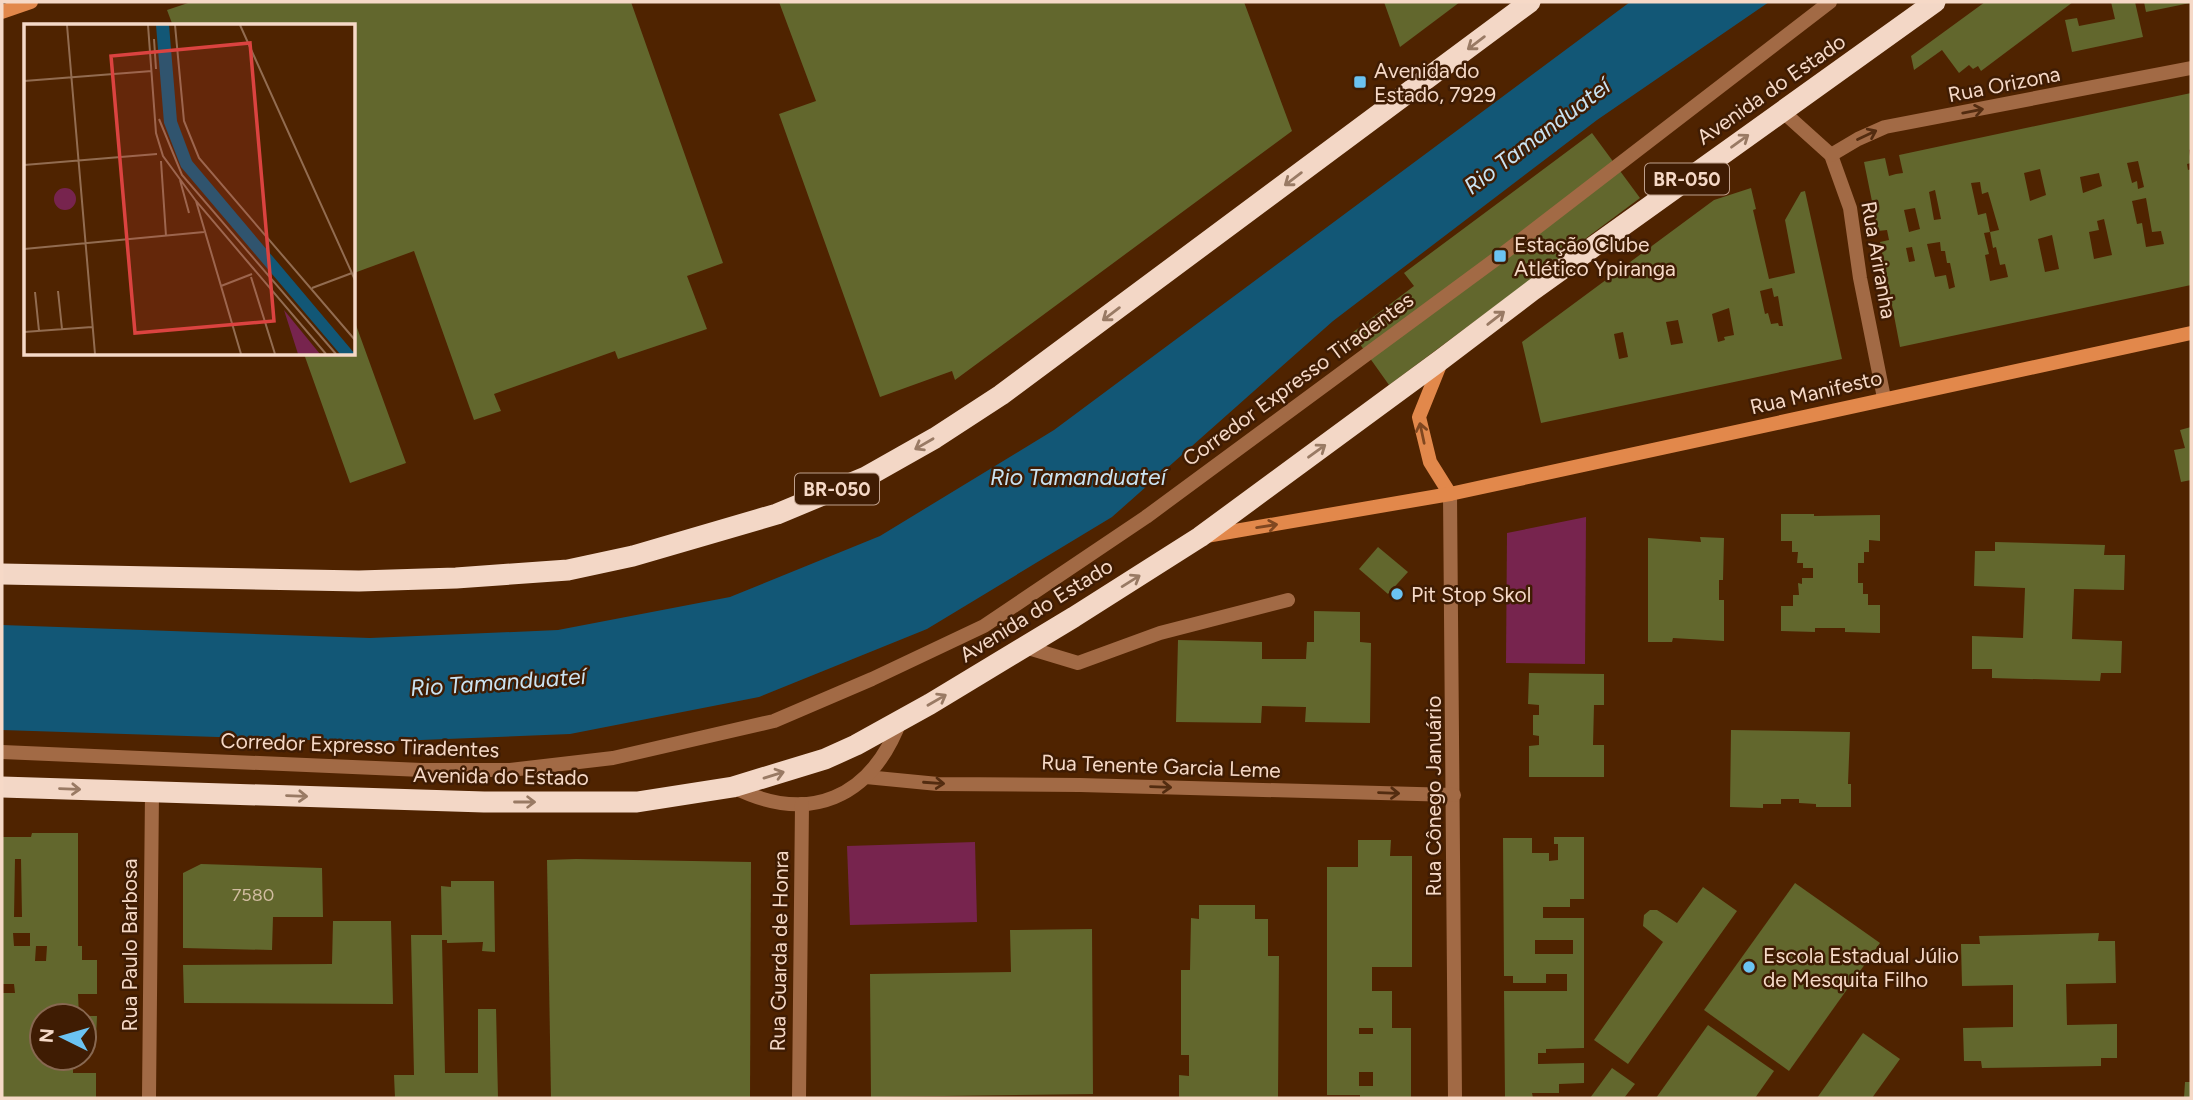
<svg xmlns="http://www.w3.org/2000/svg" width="2193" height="1100" viewBox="0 0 2193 1100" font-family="Figtree,sans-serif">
	<rect width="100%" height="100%" fill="#4f2300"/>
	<g fill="#77244e">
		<polygon points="1586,517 1585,664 1506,663 1507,533"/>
		<polygon points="975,842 977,922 850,925 847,846"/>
	</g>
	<polygon fill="#125776" points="1630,2 1769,2 1597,120 1333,321 1112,517 927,629 759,697 570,734 370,742 2,730 2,625 370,638 558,630 730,597 880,536 1054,430"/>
	<g fill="#62672d" fill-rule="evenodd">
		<polygon points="191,2 631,2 723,263 687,276 707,329 618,359 615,351 494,394 501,411 474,420 414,251 354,273 354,26 173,26 167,10"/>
		<polygon points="779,2 1244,2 1292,131 955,380 952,371 880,397 779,114 816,101"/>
		<polygon points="1384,2 1460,2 1400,47"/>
		<polygon points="1985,2 2073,2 1981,71 1978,66 1973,69 1969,65 1959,73 1942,50 1914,70 1911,56"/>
		<polygon points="2111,2 2135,2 2143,37 2072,52 2065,20 2077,18 2079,26 2115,19"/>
		<polygon points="2144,2 2190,2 2190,3 2146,12"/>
		<path d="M 2191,93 L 2191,149 L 2189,150 L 2191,163 L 2187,164 L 2188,170 L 2191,169 L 2191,285 L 1900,347 L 1880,242 L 1889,240 L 1887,230 L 1878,231 L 1864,162 L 1885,158 L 1889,176 L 1896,174 L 1903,173 L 1899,155 ZM 2138,161 L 2144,187 L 2138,189 L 2137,181 L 2132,183 L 2127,163 ZM 2040,169 L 2046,195 L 2030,201 L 2024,173 ZM 2099,173 L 2102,186 L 2083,193 L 2080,177 ZM 1980,182 L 1982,194 L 1988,192 L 1999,230 L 1990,232 L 1993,248 L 1996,247 L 2000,265 L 2005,264 L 2008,277 L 1990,281 L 1985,255 L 1989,254 L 1984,233 L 1990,232 L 1986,213 L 1978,215 L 1971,183 ZM 1935,190 L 1941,219 L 1934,220 L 1929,192 ZM 2146,198 L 2152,232 L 2161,231 L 2164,244 L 2146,247 L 2142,223 L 2137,224 L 2132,201 ZM 1915,208 L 1920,229 L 1909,232 L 1904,210 ZM 2104,219 L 2112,255 L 2094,259 L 2089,232 L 2099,230 L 2097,221 ZM 2052,235 L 2059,269 L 2045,272 L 2038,239 ZM 1940,242 L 1941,251 L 1945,251 L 1947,263 L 1950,263 L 1955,287 L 1949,289 L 1946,275 L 1935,277 L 1927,244 ZM 1912,247 L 1915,261 L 1909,262 L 1906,248 Z"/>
		<polygon points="1592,133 1640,198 1389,385 1352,333 1414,286 1404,273"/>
		<path d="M 1751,188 L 1756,209 L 1753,210 L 1769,279 L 1795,273 L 1785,220 L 1801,192 L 1805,191 L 1842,359 L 1541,423 L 1522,342 L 1714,200 ZM 1772,288 L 1774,297 L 1778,296 L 1783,326 L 1779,326 L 1778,323 L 1771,324 L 1768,313 L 1765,314 L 1760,291 ZM 1729,308 L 1734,335 L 1724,337 L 1725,340 L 1718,342 L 1712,314 ZM 1678,320 L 1683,343 L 1671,345 L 1666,322 ZM 1623,332 L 1628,357 L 1619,359 L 1614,334 Z"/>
		<polygon points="356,325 406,463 350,483 304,354 354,354 354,326"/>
		<polygon points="2191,427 2191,480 2181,482 2174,450 2185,448 2180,430"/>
		<polygon points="1781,514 1814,514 1814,516 1880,515 1880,541 1869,540 1869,552 1864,552 1864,563 1858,563 1858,583 1863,583 1863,594 1868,594 1868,605 1880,605 1880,633 1845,632 1845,628 1815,628 1815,632 1781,631 1781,606 1793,606 1793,595 1799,595 1798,583 1802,584 1802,578 1813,578 1813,568 1803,568 1803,563 1797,563 1798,552 1792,552 1792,541 1781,541"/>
		<polygon points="1700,537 1724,538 1723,580 1719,580 1719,600 1724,600 1724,641 1673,638 1672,642 1648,642 1648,538 1701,542"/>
		<polygon points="1995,542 2105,545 2104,555 2125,555 2124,590 2074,589 2072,639 2122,641 2121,673 2101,673 2100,681 1992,678 1992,669 1972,669 1972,636 2023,638 2025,588 1974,586 1975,551 1995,551"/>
		<polygon points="1378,547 1408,572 1388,594 1359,569"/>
		<polygon points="1314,611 1360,612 1360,642 1371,643 1370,723 1305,722 1306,707 1262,706 1261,723 1176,722 1178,640 1262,642 1262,659 1306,659 1307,642 1314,642"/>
		<polygon points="1529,673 1604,674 1604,705 1594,705 1593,745 1604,745 1604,777 1529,777 1529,746 1539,745 1539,736 1533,735 1533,715 1539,715 1539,705 1528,704"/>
		<polygon points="1731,730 1850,732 1848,784 1851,784 1851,807 1816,807 1816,804 1799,803 1799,799 1781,799 1781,804 1763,804 1763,808 1730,807"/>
		<path d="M 32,833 L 78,833 L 78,946 L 82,946 L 82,960 L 97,960 L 97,994 L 78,994 L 79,1016 L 42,1016 L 42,1058 L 73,1058 L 73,1073 L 96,1073 L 96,1098 L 2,1098 L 2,993 L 15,993 L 14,984 L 2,984 L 2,837 L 31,837 ZM 15,859 L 21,859 L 22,917 L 14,917 ZM 13,933 L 30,933 L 30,946 L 14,946 ZM 36,946 L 47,946 L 46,961 L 35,961 Z"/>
		<path d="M 1554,837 L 1584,837 L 1584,899 L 1570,899 L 1570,907 L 1543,907 L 1543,918 L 1584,918 L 1584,1048 L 1546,1049 L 1546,1053 L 1538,1053 L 1538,1064 L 1584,1063 L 1584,1083 L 1559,1084 L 1559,1093 L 1532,1093 L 1533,1098 L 1505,1098 L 1504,991 L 1567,991 L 1567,974 L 1546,974 L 1546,983 L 1513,983 L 1513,976 L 1504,976 L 1503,838 L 1532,838 L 1532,853 L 1549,853 L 1549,861 L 1558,860 L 1558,844 L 1554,844 ZM 1535,940 L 1573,940 L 1573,954 L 1535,954 Z"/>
		<path d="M 1358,840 L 1391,840 L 1390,856 L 1412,856 L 1412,967 L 1372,967 L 1372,991 L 1392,991 L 1392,1028 L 1411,1028 L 1411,1098 L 1360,1098 L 1360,1095 L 1327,1095 L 1327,867 L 1358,867 ZM 1359,1028 L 1373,1028 L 1373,1034 L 1359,1034 ZM 1359,1072 L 1373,1072 L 1373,1086 L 1359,1086 Z"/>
		<polygon points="576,859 751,862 750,1098 551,1098 547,860"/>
		<polygon points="201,864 322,868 323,917 273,917 272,950 183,948 183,873"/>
		<polygon points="451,881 494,881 495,952 482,951 483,942 447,943 447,940 442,940 445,1073 478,1073 478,1009 496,1009 498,1098 395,1098 394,1075 414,1075 411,935 442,935 441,886 451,887"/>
		<polygon points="1795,883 1880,943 1789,1071 1704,1010"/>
		<polygon points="1703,887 1737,911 1628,1064 1594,1040 1663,942 1643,926 1644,915 1650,910 1657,910 1677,923"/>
		<polygon points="1199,905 1255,905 1255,919 1268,919 1268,956 1279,956 1278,1098 1179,1098 1179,1075 1189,1076 1189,1055 1181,1055 1181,970 1190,970 1191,918 1199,919"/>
		<polygon points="333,921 391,921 393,1004 184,1003 183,965 332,964"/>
		<polygon points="1092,929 1093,1094 871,1097 870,974 1011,972 1010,930"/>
		<polygon points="2099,933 2098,941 2115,941 2116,983 2066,984 2067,1025 2117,1024 2117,1058 2101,1058 2101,1066 1982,1068 1981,1061 1964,1061 1963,1028 2013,1027 2013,985 1962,986 1961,944 1980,944 1979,936"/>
		<polygon points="84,1016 97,1016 96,1040 90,1040 89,1046 84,1046"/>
		<polygon points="1708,1025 1774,1071 1755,1098 1656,1098"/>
		<polygon points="1863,1033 1900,1059 1872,1098 1817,1098"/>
		<polygon points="1612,1068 1635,1084 1624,1098 1590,1098"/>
		<polygon points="2185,1082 2191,1082 2191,1098 2184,1098"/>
	</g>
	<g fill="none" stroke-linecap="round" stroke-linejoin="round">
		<g stroke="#a26a45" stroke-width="14">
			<polyline points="1025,647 1078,663 1160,633 1288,600"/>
			<polyline points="2,752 422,770 510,770 613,758 774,721 872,679 984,626 1146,517 1500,256 1830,2"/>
		</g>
		<g stroke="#a26a45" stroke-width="14">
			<polyline points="1781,110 1831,155 1850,208 1860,278 1884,398"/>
			<polyline points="1831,155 1858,139 1885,127 2191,68"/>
			<polyline points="1450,494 1455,1098"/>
			<polyline points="866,777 938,784 1080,785 1454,795"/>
			<path d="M 733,787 C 809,825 871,799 901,719"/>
			<polyline points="149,1098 152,792"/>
			<polyline points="799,1098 802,804"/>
		</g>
		<g stroke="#e2884b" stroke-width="14">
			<polyline points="2,12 31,2"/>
			<polyline points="1442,360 1419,417 1430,462 1450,494"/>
			<polyline points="1206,536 1450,494 2191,333"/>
		</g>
		<g stroke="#f3d7c6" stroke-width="21">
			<polyline points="2,574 359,581 456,578 568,570 633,556 777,514 866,477 935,438 1001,395 1530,2"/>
			<polyline points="2,787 484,802 637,802 733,787 825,759 856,745 930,704 1074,617 1200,537 1442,359 1533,290 1935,2"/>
		</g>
	</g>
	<defs><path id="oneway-shaft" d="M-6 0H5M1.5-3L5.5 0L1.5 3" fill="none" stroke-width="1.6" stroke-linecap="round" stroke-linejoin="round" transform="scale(1.75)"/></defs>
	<g stroke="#997a64">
		<use href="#oneway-shaft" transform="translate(1476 43) rotate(143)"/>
		<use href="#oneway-shaft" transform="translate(1740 141) rotate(-36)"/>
		<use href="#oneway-shaft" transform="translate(1293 179) rotate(143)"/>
		<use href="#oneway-shaft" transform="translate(1111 314) rotate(143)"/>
		<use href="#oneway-shaft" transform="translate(1496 318) rotate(-38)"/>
		<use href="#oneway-shaft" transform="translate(924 444) rotate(150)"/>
		<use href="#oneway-shaft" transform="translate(1317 451) rotate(-36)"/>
		<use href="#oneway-shaft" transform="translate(1131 581) rotate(-32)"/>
		<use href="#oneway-shaft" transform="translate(937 700) rotate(-30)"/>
		<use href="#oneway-shaft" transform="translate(774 775) rotate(-17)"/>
		<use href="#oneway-shaft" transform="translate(70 789) rotate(2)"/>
		<use href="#oneway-shaft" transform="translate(297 796) rotate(2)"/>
		<use href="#oneway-shaft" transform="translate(525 802)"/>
	</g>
	<g stroke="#532c10">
		<use href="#oneway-shaft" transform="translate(1973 111) rotate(-11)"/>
		<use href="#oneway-shaft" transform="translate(1867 135) rotate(-25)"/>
		<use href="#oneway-shaft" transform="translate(934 783) rotate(4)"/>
		<use href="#oneway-shaft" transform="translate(1161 787) rotate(2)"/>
		<use href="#oneway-shaft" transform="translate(1389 793) rotate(2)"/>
	</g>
	<g stroke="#804720">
		<use href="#oneway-shaft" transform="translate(1422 433) rotate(-102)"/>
		<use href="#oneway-shaft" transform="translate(1267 526) rotate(-9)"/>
	</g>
	<g fill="#6bc3f2" stroke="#3f1c03" stroke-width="2.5">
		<rect x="1353" y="75" width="14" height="14" rx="3.5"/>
		<rect x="1493" y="249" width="14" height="14" rx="3.5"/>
		<circle cx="1397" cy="594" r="7"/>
		<circle cx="1749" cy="967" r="7"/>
	</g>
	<g text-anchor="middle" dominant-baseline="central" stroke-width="5" stroke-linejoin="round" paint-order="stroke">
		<g font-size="18" fill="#d1bca0">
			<text x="253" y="895">7580</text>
		</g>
		<g fill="#3f1c03" stroke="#bfa08c" stroke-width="2">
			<rect x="1645" y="163.5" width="84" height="31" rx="5"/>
			<rect x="795" y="473.5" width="84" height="31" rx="5"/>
		</g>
		<g font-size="19" font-weight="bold" fill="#f6d9c7">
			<text x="1687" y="179">BR-050</text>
			<text x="837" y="489">BR-050</text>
		</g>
		<g font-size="21" fill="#f6d9c7" stroke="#3f1c03" text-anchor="start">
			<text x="1374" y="70">Avenida do<tspan x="1374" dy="24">Estado, 7929</tspan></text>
			<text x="1514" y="244">Estação Clube<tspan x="1514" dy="24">Atlético Ypiranga</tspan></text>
			<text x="1411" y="594">Pit Stop Skol</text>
			<text x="1763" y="955">Escola Estadual Júlio<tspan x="1763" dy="24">de Mesquita Filho</tspan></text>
		</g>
		<g font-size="21" fill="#f6d9c7" stroke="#3f1c03">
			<text transform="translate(2004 84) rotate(-11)">Rua Orizona</text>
			<text transform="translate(1771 89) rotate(-35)">Avenida do Estado</text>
			<text transform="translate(1879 260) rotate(80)">Rua Ariranha</text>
			<text transform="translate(1298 379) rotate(-36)">Corredor Expresso Tiradentes</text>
			<text transform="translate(1816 392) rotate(-13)">Rua Manifesto</text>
			<text transform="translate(1036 610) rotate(-32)">Avenida do Estado</text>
			<text transform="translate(360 745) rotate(2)">Corredor Expresso Tiradentes</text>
			<text transform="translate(1161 766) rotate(2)">Rua Tenente Garcia Leme</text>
			<text transform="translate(501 776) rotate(1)">Avenida do Estado</text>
			<text transform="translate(1433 796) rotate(-90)">Rua Cônego Januário</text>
			<text transform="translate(129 945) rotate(-90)">Rua Paulo Barbosa</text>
			<text transform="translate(779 951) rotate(-89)">Rua Guarda de Honra</text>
		</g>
		<g font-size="23" font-style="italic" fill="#cae3f2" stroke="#3f1c03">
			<text transform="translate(1537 136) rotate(-37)">Rio Tamanduateí</text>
			<text x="1078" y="477">Rio Tamanduateí</text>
			<text transform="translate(498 682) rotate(-4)">Rio Tamanduateí</text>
		</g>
	</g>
	<g transform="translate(24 24)">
		<rect width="331" height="331" fill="#4f2300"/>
		<path d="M30 175a11 11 0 1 1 22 0a11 11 0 1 1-22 0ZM 260,286 L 296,330 L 274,330 Z" fill="#77244e"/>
		<path d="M 132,1 L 145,1 L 153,97 L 168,137 L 331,330 L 316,330 L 157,143 L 140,99 Z" fill="#125776"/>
		<path fill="none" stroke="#926c50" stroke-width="2" d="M 43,1 L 71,330M 124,1 L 132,109 L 139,132 L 172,177 L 302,330M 151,1 L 160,97 L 175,134 L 331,316M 216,1 L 331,256M 130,15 L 132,45M 0,57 L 128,47M 135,95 L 158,151 L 312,330M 137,137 L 142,212M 0,141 L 133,130M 156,156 L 165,189M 172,177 L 217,330M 0,225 L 180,208M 227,253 L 251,330M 197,262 L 228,250M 288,264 L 328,249M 34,267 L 38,305M 11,268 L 15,307M 0,308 L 68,303"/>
		<path fill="#db4340" fill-opacity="0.15" stroke="#db4340" stroke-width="3.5" d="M 226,19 L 250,297 L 111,309 L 87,32 Z"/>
		<rect width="331" height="331" fill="none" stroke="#f6d9c7" stroke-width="3.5"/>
	</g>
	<rect width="2193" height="1100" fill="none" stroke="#f6d9c7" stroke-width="7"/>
	<g transform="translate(63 1037) rotate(275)"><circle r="33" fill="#3f1c03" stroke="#886851" stroke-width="2"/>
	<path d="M0-5L12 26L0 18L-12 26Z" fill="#6bc3f2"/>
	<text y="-10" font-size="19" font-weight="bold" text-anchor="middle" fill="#f6d9c7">N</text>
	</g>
</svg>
